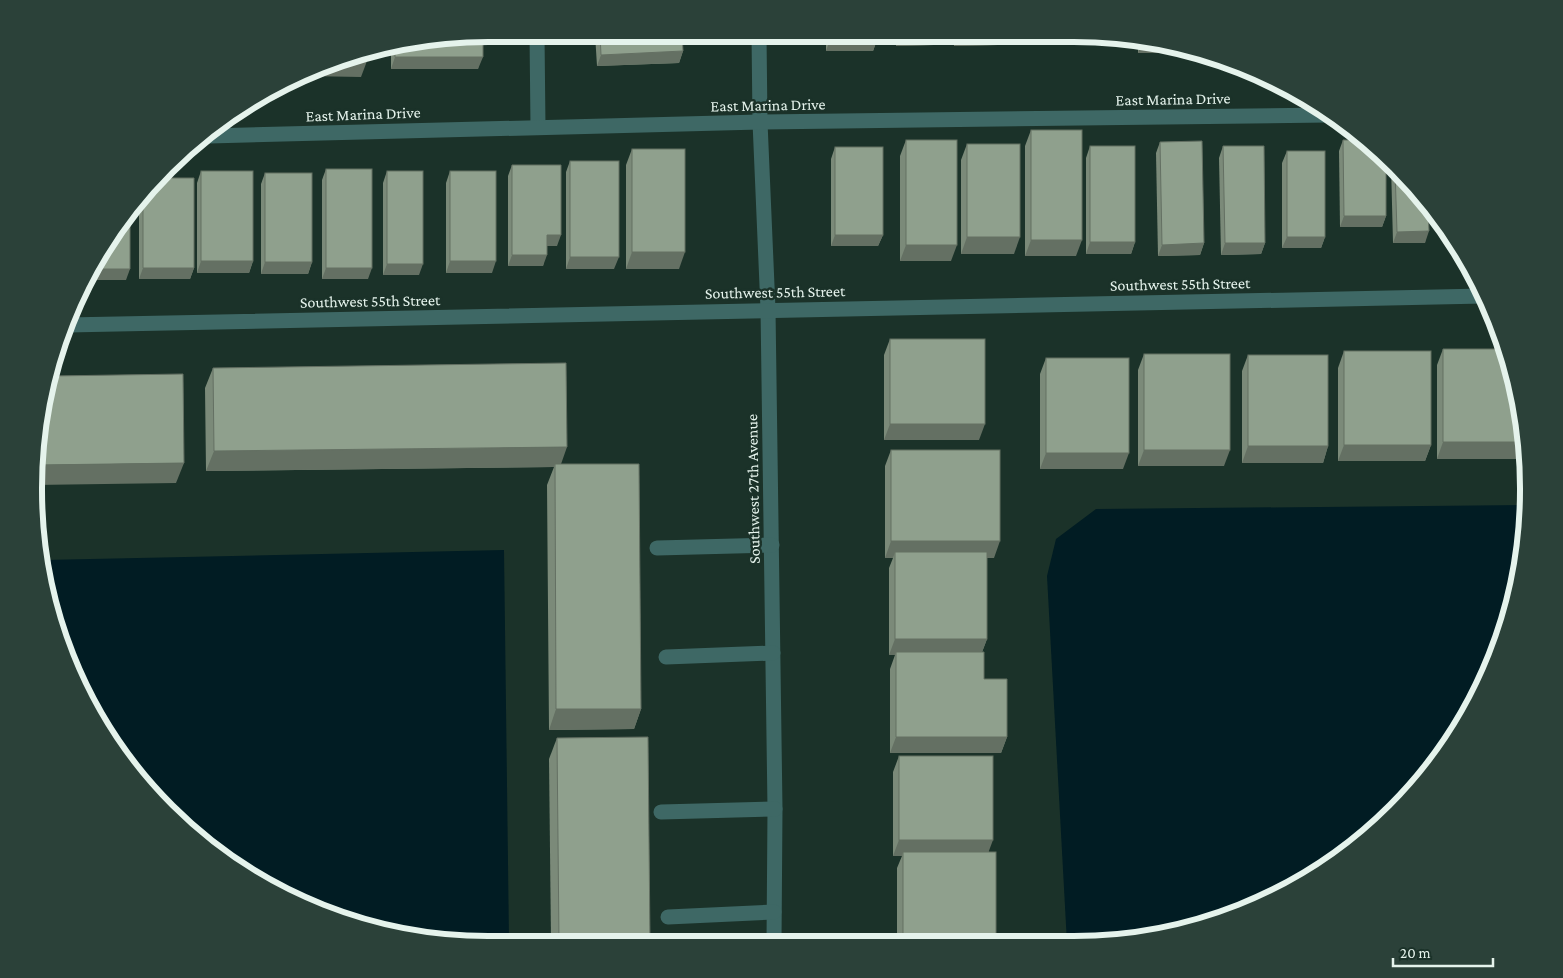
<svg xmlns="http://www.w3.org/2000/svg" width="1563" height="978" viewBox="0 0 1563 978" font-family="'Crimson Pro',serif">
	<rect width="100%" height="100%" fill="#1b3229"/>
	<g fill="#011c23">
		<polygon points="1528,505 1528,519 1514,607 1482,691 1435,766 1351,850 1276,897 1192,929 1104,943 1067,943 1047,576 1056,539 1096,509"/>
		<polygon points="504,550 509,941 430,940 315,910 212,850 111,742 49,607 43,560"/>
	</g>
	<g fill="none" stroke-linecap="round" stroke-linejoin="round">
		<g stroke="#3e6865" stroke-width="15">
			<polyline points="537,34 538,127"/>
			<polyline points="759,35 760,122 768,309 775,809 774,942"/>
			<polyline points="209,136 760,122 1328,115"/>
			<polyline points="67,325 1484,296"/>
			<polyline points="657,548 772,545"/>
			<polyline points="666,657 773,653"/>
			<polyline points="661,812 775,809"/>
			<polyline points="668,917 774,912"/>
		</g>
	</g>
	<g fill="#7b8a79">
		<polygon points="595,34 682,35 683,51 679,63 597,66"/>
		<polygon points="483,35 478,69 391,69 391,50"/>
		<polygon points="826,36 877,36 877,40 873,51 826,51"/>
		<polygon points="896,36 937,36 934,45 896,46"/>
		<polygon points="954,37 1001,37 998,45 954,46"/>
		<polygon points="1138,39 1191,53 1138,53"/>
		<polygon points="1031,130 1076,256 1025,256 1025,146"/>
		<polygon points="906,140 951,261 900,261 900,156"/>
		<polygon points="1343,140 1386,216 1382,227 1340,227 1339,151"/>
		<polygon points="1160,142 1204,243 1200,255 1158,256 1156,153"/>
		<polygon points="967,144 1014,254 961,254 961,160"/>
		<polygon points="1090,146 1135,242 1131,254 1086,254 1086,158"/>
		<polygon points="1223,146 1265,243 1261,254 1221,255 1219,158"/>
		<polygon points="835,147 883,235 878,246 831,246 831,159"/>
		<polygon points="632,149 679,269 626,269 626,165"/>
		<polygon points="1287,151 1325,237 1321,248 1282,248 1282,163"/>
		<polygon points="570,161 614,269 566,269 566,172"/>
		<polygon points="512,165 557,246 547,246 543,266 508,266 508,176"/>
		<polygon points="1391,165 1416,189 1432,211 1428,211 1425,243 1393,243"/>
		<polygon points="326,169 368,279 322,279 322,180"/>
		<polygon points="201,171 253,261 249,273 197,273 197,183"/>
		<polygon points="387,171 419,275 383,275 383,183"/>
		<polygon points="450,171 492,273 446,273 446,183"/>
		<polygon points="265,173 312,262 308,274 261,274 261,184"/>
		<polygon points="164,178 194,268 190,279 139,279 139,201"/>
		<polygon points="1452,238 1458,248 1452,248"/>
		<polygon points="890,339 979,440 884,440 884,355"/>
		<polygon points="1443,349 1522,459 1437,459 1437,365"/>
		<polygon points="1344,351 1431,445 1425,461 1338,461 1338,368"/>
		<polygon points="1144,354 1224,466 1138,466 1138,370"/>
		<polygon points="1248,355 1328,446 1323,463 1242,463 1242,371"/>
		<polygon points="1046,358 1123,469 1040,469 1040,374"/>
		<polygon points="213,368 561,464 641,709 634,729 549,730 547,485 554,467 206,471 205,388"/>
		<polygon points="891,450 994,558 987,558 987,639 982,652 984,679 1007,737 1001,753 890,753 890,669 895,655 889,655 889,568 893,558 885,558 885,466"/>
		<polygon points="557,738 650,941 551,941 549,759"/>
		<polygon points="899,756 989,852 994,943 897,942 897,868 902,856 893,856 893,772"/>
	</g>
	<g fill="#647063">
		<polygon points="899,36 937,36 934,45 896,46"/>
		<polygon points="958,37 1001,37 998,45 954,46"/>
		<polygon points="830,40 877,40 873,51 826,51"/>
		<polygon points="1143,40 1191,53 1138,53"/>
		<polygon points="683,51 679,63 597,66 601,55"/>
		<polygon points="395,57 483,57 478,69 391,69"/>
		<polygon points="338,60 367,61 361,77 306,76"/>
		<polygon points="1427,204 1432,211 1424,211"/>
		<polygon points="1344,216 1386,216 1382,227 1340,227"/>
		<polygon points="1429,231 1425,243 1393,243 1397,232"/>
		<polygon points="547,235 561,235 557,246 543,246"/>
		<polygon points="835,235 883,235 878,246 831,246"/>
		<polygon points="967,237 1020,237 1014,254 961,254"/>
		<polygon points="1287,237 1325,237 1321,248 1282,248"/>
		<polygon points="1031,240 1082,240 1076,256 1025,256"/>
		<polygon points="1454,241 1458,248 1452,248"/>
		<polygon points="1090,242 1135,242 1131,254 1086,254"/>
		<polygon points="1204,243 1200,255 1158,256 1162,245"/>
		<polygon points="1225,243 1265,243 1261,254 1221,255"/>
		<polygon points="906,245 957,245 951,261 900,261"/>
		<polygon points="632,252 685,252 679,269 626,269"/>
		<polygon points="512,255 547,255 543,266 508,266"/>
		<polygon points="570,257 619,257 614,269 566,269"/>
		<polygon points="201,261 253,261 249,273 197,273"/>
		<polygon points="450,261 496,261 492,273 446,273"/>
		<polygon points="265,262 312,262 308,274 261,274"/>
		<polygon points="387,264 423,264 419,275 383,275"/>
		<polygon points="143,268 194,268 190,279 139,279"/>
		<polygon points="326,268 372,268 368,279 322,279"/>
		<polygon points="97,269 130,269 126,280 91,280"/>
		<polygon points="890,424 985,424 979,440 884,440"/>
		<polygon points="1443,442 1526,442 1526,447 1522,459 1437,459"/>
		<polygon points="1344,445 1431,445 1425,461 1338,461"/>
		<polygon points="1248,446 1328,446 1323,463 1242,463"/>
		<polygon points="567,447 560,467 555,464 554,467 206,471 214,451"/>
		<polygon points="1144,450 1230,450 1224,466 1138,466"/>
		<polygon points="1046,453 1129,453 1123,469 1040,469"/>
		<polygon points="184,463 176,483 34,485 38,465"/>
		<polygon points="891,541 1000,541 994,558 895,558 895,552 893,558 885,558"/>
		<polygon points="895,639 987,639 981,655 896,652 895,655 889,655"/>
		<polygon points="556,709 641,709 634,729 549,730"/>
		<polygon points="896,737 1007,737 1001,753 890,753"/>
		<polygon points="899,840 993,840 987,856 903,852 902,856 893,856"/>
		<polygon points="903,938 996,938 994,943 902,942"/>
	</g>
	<g fill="#8fa08d" stroke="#647063">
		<polygon points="600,34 682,35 683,51 601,55"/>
		<polygon points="483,35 483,57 395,57 395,49"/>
		<rect x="830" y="36" width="47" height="4"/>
		<polygon points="367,54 367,61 338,60 343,58"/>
		<rect x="1031" y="130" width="51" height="110"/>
		<rect x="906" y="140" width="51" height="105"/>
		<polygon points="1343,140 1364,140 1386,160 1386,216 1344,216"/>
		<polygon points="1202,141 1204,243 1162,245 1160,142"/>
		<rect x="967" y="144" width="53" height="93"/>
		<rect x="1090" y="146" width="45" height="96"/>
		<polygon points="1223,146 1264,146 1265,243 1225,243"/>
		<rect x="835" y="147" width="48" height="88"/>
		<rect x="632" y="149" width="53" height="103"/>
		<rect x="1287" y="151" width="38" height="86"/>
		<rect x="570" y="161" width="49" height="96"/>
		<polygon points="512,165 561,165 561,235 547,235 547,255 512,255"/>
		<rect x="326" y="169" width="46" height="99"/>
		<polygon points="1395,169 1416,189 1428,206 1429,231 1397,232"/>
		<rect x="201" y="171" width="52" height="90"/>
		<rect x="387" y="171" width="36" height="93"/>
		<rect x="450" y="171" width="46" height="90"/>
		<rect x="265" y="173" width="47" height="89"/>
		<polygon points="164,178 194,178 194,268 143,268 143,197"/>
		<polygon points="130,210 130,269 97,269 128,212"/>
		<rect x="890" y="339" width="95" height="85"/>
		<polygon points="1443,349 1506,349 1525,430 1526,442 1443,442"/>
		<rect x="1344" y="351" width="87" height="94"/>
		<rect x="1144" y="354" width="86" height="96"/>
		<rect x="1248" y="355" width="80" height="91"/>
		<rect x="1046" y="358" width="83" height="95"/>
		<polygon points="566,363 567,447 214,451 213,368"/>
		<polygon points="183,374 184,463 38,465 52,376"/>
		<rect x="891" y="450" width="109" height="91"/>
		<polygon points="555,464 639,464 641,709 556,709"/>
		<rect x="895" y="552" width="92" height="87"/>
		<polygon points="896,652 984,652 984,679 1007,679 1007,737 896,737"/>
		<polygon points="648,737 650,941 559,941 557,738"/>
		<rect x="899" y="756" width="94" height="84"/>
		<rect x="903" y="852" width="93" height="86"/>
	</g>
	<g text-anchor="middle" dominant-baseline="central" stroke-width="5" stroke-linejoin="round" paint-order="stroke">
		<g font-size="16" fill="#e5f3ec" stroke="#1b3229">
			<text transform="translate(1173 99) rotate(-1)">East Marina Drive</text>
			<text transform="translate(768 105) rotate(-1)">East Marina Drive</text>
			<text transform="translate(363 114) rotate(-2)">East Marina Drive</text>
			<text transform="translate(1180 284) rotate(-1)">Southwest 55th Street</text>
			<text transform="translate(775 292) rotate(-1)">Southwest 55th Street</text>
			<text transform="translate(370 301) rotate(-1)">Southwest 55th Street</text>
			<text transform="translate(753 489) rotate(-91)">Southwest 27th Avenue</text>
		</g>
	</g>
	<path d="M0 0H1563V978H0ZM488 42H1074A446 446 0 0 1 1520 488V490A446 446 0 0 1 1074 936H488A446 446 0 0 1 42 490V488A446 446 0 0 1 488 42Z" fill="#2b4139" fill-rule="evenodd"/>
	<path fill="none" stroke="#e5f3ec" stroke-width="6" d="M488 42H1074A446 446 0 0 1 1520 488V490A446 446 0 0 1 1074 936H488A446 446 0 0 1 42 490V488A446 446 0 0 1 488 42Z"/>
	<path d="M1393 958v8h100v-8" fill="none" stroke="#e5f3ec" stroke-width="2.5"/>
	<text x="1400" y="958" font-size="15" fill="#e5f3ec" stroke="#1b3229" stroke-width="4" paint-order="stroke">20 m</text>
</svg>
